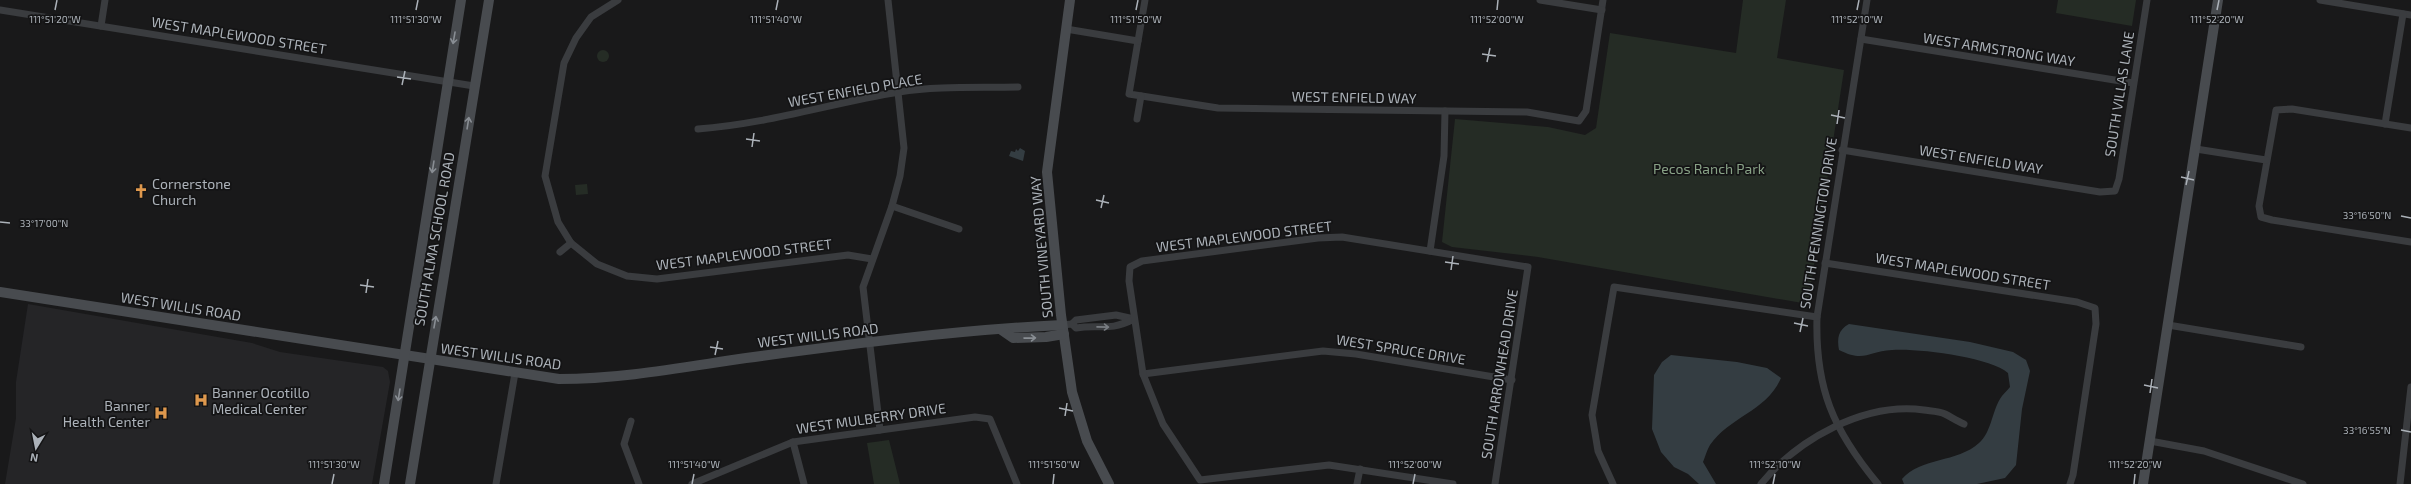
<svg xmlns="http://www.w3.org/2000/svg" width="2411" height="484" viewBox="0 0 2411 484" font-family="'Exo 2',sans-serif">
	<rect width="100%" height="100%" fill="#19191a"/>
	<polygon fill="#252527" points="28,304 252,343 280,352 383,367 388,371 390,382 372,484 5,484 16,418 16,382"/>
	<g fill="#252c25">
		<polygon points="1743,0 1786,0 1777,58 1844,70 1808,304 1538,257 1452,247 1442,242 1455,119 1548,127 1585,135 1596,128 1610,33 1736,53"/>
		<polygon points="2058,0 2136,0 2132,26 2056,13"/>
		<circle cx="603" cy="56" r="6"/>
		<polygon points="587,184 588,194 576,195 575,185"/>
		<polygon points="889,440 900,484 874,484 867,443"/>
	</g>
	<g fill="#343d42">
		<polygon points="1020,148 1025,151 1023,161 1009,156 1011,151 1015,152 1016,149 1018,151"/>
		<path d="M 1849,324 L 1970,342 L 2013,352 L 2026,360 L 2030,371 L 2022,409 L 2016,465 L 2005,478 L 1977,484 L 1904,484 L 1902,479 C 1921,457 1957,463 1979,443 C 1991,433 1992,412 2000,399 C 2002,395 2007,391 2010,387 L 2008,373 C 1990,357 1917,348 1892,350 C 1868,351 1865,363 1839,350 C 1837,338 1838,330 1849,324 Z"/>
		<path d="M 1671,355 L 1737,362 L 1767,368 L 1781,378 C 1767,411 1729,417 1710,445 C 1707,450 1705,457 1703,462 L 1716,484 L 1699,484 L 1688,474 L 1674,467 L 1661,452 L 1652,429 L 1654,375 L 1662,362 Z"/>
	</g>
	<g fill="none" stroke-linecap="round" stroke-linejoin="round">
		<g stroke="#3a3c3f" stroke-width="7">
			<polyline points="618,0 591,17 576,38 564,63 545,176 558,222 571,243 597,264 627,276 657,279 848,255 872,259"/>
			<polyline points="1145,0 1129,94 1218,108 1527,112 1579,121 1586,111 1603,0"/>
			<polyline points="1540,0 1602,10"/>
			<path d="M 1867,0 L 1817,317 C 1815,388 1833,430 1878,484"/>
			<polyline points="2320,0 2411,15"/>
			<polyline points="0,10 474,86"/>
			<polyline points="101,26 105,0"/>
			<polyline points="1066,29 1138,41"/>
			<polyline points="1861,39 2133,83"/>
			<polyline points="1137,119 1141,96"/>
			<polyline points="2385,124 2403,14"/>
			<polyline points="2411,128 2292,109 2276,110 2259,206 2261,217 2272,220 2411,242"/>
			<path d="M 698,129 C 767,124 831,103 899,92 C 938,86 978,88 1018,87"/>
			<polyline points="2196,149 2266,160"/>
			<polyline points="1842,150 2100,192 2115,191 2119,179 2147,0"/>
			<polyline points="892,206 959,229"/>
			<polyline points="1430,251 1444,156 1445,111"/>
			<polyline points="560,252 571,243"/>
			<polyline points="1825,263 2077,302 2095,308 2096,324 2073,475 2070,484"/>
			<polyline points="1072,324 1076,320 1116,315 1134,319"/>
			<path d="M 1062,325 L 1072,324 L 1076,328 C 1101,324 1108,332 1134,319"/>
			<polyline points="2168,325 2301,347"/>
			<polyline points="1143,374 1323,351 1356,354 1512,380"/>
			<polyline points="631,421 624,444 639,484"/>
			<polyline points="880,430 863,287 892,206 900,176 904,148 888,0"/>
			<polyline points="2150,441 2204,451 2303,484"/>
			<polyline points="793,442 804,484"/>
			<polyline points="496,484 515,373"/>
			<polyline points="692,484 793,442 975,417 990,419 1017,484"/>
			<polyline points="1357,484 1360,469"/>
			<polyline points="1453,484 1329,465 1200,480 1163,424 1143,374 1129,281 1130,267 1142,261 1318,238 1342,237 1528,267 1495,484"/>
			<polyline points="1613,484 1598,451 1592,415 1614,287 1817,317"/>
			<path d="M 1761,484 C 1798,439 1864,402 1924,410 C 1930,411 1939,411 1945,414 C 1951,417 1957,421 1964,424"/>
			<polyline points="2400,484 2411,387"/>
		</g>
		<g stroke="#484b4f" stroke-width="10">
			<polyline points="1070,0 1047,172 1061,315 1072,392 1087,441 1109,484"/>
			<path d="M 0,292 L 559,379 C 622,379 684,367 746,358 C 851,344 957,330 1062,325"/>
			<polyline points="1000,329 1013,338 1046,337 1064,334"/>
			<polyline points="384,484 461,0"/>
			<polyline points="410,484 489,0"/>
			<polyline points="2143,484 2218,0"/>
		</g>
	</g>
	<defs><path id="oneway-shaft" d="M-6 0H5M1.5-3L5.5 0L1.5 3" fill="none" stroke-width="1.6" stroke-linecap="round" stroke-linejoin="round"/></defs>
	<g stroke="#898e94">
		<use href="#oneway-shaft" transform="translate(454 38) rotate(100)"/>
		<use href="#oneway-shaft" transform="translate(468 123) rotate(-81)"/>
		<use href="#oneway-shaft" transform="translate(433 167) rotate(99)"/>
		<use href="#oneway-shaft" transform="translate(435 322) rotate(-80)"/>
		<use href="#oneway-shaft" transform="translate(1030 338) rotate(-1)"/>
		<use href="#oneway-shaft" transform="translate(399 395) rotate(99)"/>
	</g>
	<use stroke="#797d82" href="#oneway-shaft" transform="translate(1103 327) rotate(1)"/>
	<path fill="none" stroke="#acb2b9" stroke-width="1.5" d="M 55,10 L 57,0M 416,10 L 418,0M 776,10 L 778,0M 1136,10 L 1138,0M 1497,10 L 1498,0M 1857,10 L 1859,0M 2217,10 L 2219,0M 1482,54 L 1496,56M 1487,62 L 1490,48M 397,77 L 411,79M 402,85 L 405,71M 1831,115 L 1845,118M 1837,124 L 1839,110M 746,139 L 760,141M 752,147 L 754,133M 2181,177 L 2194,180M 2186,185 L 2189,171M 1096,200 L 1109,203M 1101,208 L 1104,195M 2401,216 L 2411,218M 0,222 L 10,223M 1445,262 L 1459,264M 1451,270 L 1453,256M 360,285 L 374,287M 366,293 L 368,279M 1794,323 L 1808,326M 1800,332 L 1803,318M 710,347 L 723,349M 715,355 L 718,341M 2144,385 L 2158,388M 2150,393 L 2152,379M 1059,408 L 1073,411M 1065,416 L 1067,403M 2401,430 L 2411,432M 332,484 L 334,474M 692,484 L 694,474M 1053,484 L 1054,474M 1413,484 L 1415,474M 1773,484 L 1775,474M 2134,484 L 2135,474"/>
	<defs>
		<symbol id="church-bare" viewBox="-9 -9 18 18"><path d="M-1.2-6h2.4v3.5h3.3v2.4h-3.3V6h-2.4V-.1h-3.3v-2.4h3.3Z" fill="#de984d" stroke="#141415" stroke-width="2.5" paint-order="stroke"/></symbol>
		<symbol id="hospital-bare" viewBox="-9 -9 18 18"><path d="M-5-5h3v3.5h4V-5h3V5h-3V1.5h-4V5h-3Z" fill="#de984d" stroke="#141415" stroke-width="2.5" paint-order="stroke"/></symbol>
	</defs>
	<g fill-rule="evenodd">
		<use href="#church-bare" x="131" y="181" width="20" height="20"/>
		<use href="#hospital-bare" x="191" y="390" width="20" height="20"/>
		<use href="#hospital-bare" x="151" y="403" width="20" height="20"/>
	</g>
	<g text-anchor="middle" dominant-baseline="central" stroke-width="3.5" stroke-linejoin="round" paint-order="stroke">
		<g font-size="14" fill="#acb2b9" stroke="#141415">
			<text transform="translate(239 35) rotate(9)">WEST MAPLEWOOD STREET</text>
			<text transform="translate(1999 49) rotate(9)">WEST ARMSTRONG WAY</text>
			<text transform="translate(855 90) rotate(-10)">WEST ENFIELD PLACE</text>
			<text transform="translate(2119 94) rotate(-81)">SOUTH VILLAS LANE</text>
			<text transform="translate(1354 97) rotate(1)">WEST ENFIELD WAY</text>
			<text transform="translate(1981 159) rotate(9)">WEST ENFIELD WAY</text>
			<text transform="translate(1818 223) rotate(-81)">SOUTH PENNINGTON DRIVE</text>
			<text transform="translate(1244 236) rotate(-7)">WEST MAPLEWOOD STREET</text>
			<text transform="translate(434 239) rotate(-80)">SOUTH ALMA SCHOOL ROAD</text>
			<text transform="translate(1041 247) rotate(-95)">SOUTH VINEYARD WAY</text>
			<text transform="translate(744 254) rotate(-7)">WEST MAPLEWOOD STREET</text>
			<text transform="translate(1963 271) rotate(9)">WEST MAPLEWOOD STREET</text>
			<text transform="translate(181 306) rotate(9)">WEST WILLIS ROAD</text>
			<text transform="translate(818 335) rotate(-7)">WEST WILLIS ROAD</text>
			<text transform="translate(1401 349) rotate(9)">WEST SPRUCE DRIVE</text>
			<text transform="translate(501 356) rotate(8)">WEST WILLIS ROAD</text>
			<text transform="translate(1499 374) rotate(-81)">SOUTH ARROWHEAD DRIVE</text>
			<text transform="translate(871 418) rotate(-8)">WEST MULBERRY DRIVE</text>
		</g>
		<g font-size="14" fill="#88a186" stroke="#141415">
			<text x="1709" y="168">Pecos Ranch Park</text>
		</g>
		<g font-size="14" fill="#acb2b9" stroke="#141415" text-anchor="start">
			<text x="152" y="183">Cornerstone<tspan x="152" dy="16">Church</tspan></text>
			<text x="212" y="392">Banner Ocotillo<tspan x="212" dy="16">Medical Center</tspan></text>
			<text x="150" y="405" text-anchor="end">Banner<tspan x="150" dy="16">Health Center</tspan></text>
		</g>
	</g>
	<g font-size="10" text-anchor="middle" fill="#acb2b9" stroke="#141415" stroke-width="3.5" stroke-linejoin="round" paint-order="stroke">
		<text x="416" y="23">111°51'30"W</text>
		<text x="776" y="23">111°51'40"W</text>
		<text x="1136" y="23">111°51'50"W</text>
		<text x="1497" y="23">111°52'00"W</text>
		<text x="1857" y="23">111°52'10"W</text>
		<text x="2217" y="23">111°52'20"W</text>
		<text x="55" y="23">111°51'20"W</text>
		<text x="2367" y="219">33°16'50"N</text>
		<text x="44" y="227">33°17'00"N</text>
		<text x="2367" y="434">33°16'55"N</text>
		<text x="334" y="468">111°51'30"W</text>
		<text x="694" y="468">111°51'40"W</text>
		<text x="1054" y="468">111°51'50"W</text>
		<text x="1415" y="468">111°52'00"W</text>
		<text x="1775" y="468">111°52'10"W</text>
		<text x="2135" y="468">111°52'20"W</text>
	</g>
	<g transform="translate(36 448) rotate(190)" stroke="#141415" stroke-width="3" paint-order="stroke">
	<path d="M0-3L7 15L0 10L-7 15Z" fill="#acb2b9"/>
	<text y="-6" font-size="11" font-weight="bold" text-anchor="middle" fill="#acb2b9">N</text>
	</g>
</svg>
